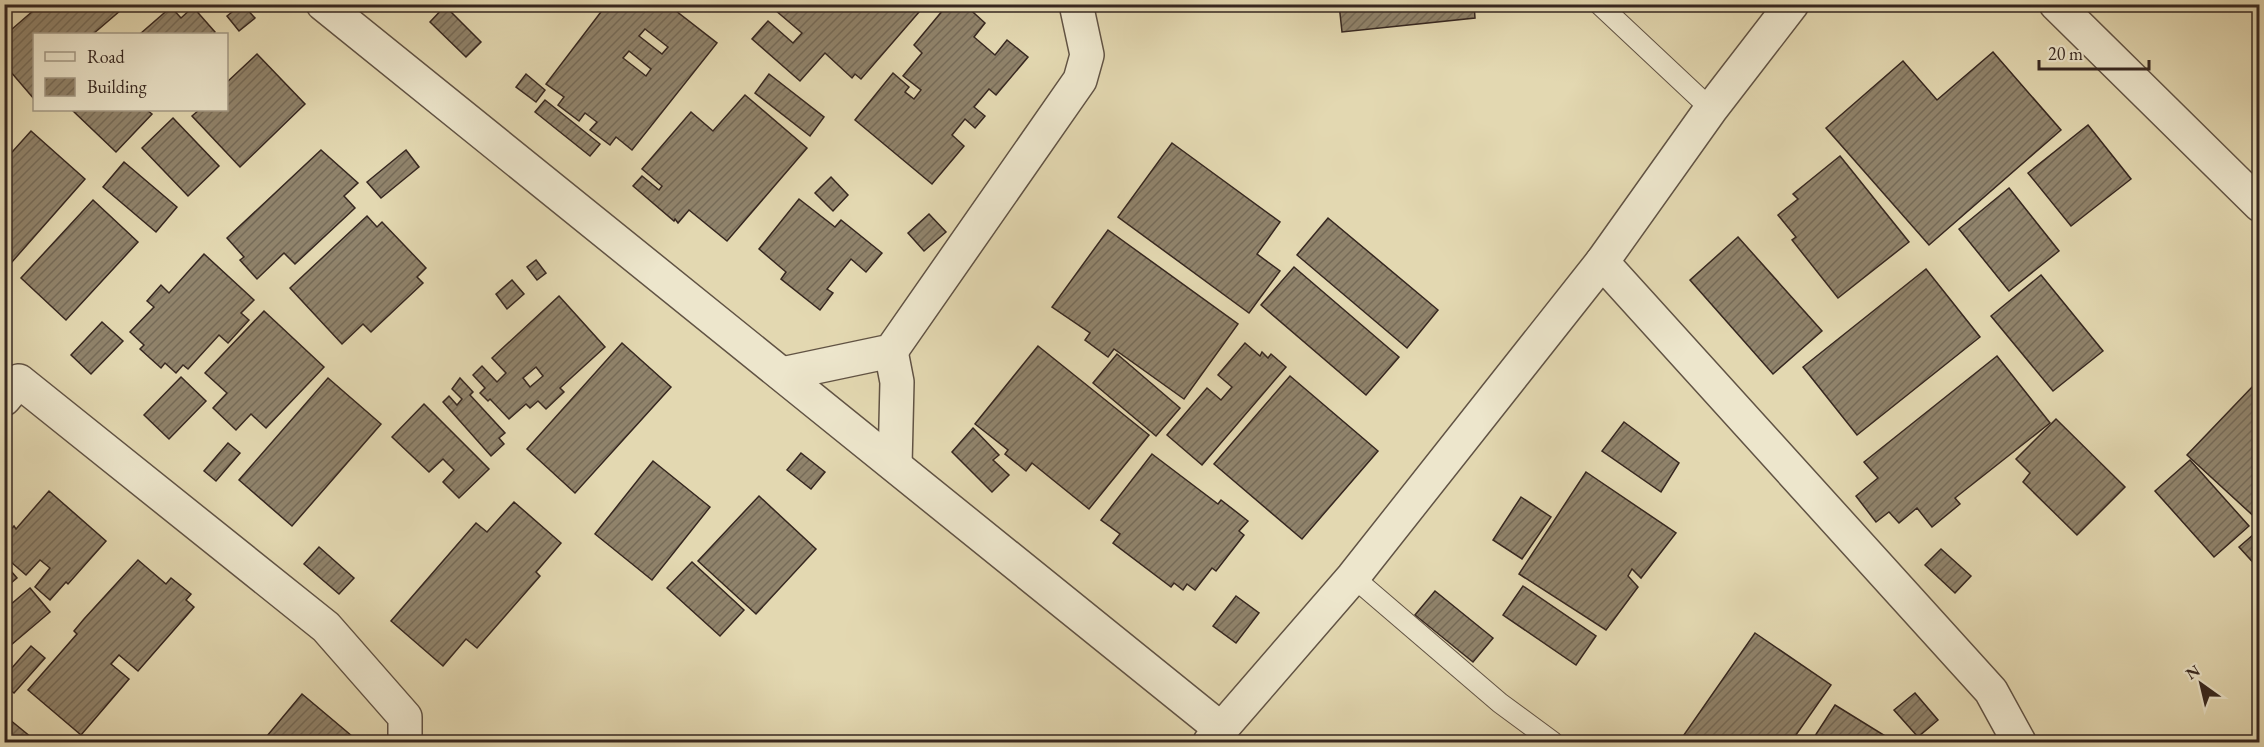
<svg xmlns="http://www.w3.org/2000/svg" width="2264" height="747" viewBox="0 0 2264 747" font-family="'EB Garamond',serif">
	<defs>
		<pattern id="building-hatch" width="6" height="6" patternUnits="userSpaceOnUse" patternTransform="scale(1.5)"><rect width="6" height="6" fill="#90836b"/><path d="M-1 1l2-2M0 6l6-6M5 7l2-2" fill="none" stroke="#766b58"/></pattern>
	</defs>
	<rect width="100%" height="100%" fill="#e3d8b1"/>
	<filter id="stains"><feTurbulence type="fractalNoise" baseFrequency=".00333" numOctaves="4"/><feColorMatrix values="0 0 0 0 .2 0 0 0 0 .09 0 0 0 0 .02 0 0 0 .5 -.17"/></filter>
	<radialGradient id="worn" r=".72"><stop offset=".6" stop-color="#630" stop-opacity="0"/><stop offset="1" stop-color="#630" stop-opacity=".3"/></radialGradient>
	<g fill="url(#building-hatch)" stroke="#362720" stroke-width="1.5" fill-rule="evenodd">
		<polygon points="41,4 128,4 93,34 34,34 34,99 4,64 4,36"/>
		<polygon points="242,4 255,18 239,31 227,16"/>
		<path d="M 607,4 L 667,4 L 717,43 L 632,150 L 616,137 L 610,145 L 590,130 L 597,122 L 585,113 L 579,121 L 558,105 L 564,97 L 546,84 ZM 645,29 L 668,47 L 662,54 L 639,36 ZM 629,51 L 651,69 L 646,76 L 623,58 Z"/>
		<polygon points="780,4 926,4 861,79 855,74 852,78 825,53 800,81 752,39 768,21 793,43 802,33 775,10"/>
		<polygon points="948,4 964,4 985,23 974,37 995,55 1007,40 1028,57 996,95 989,89 974,107 985,116 975,128 965,119 952,135 964,146 932,184 855,120 893,73 909,87 905,92 914,99 921,90 903,76 922,53 914,45"/>
		<polygon points="1339,4 1474,4 1475,18 1342,32"/>
		<polygon points="445,6 481,42 466,57 430,22"/>
		<polygon points="171,7 181,18 193,7 215,32 213,34 140,34"/>
		<polygon points="1993,52 2061,130 1929,245 1826,128 1903,61 1937,100"/>
		<polygon points="257,54 305,104 240,167 192,116 199,110 226,110 226,83"/>
		<polygon points="526,74 545,90 536,102 516,87"/>
		<polygon points="769,74 824,117 810,136 755,93"/>
		<polygon points="745,95 807,148 727,241 689,210 678,223 675,219 674,221 633,186 642,176 659,190 662,186 642,169 691,112 713,131"/>
		<polygon points="545,100 600,144 590,156 535,112"/>
		<polygon points="72,110 147,110 152,114 116,152"/>
		<polygon points="173,118 219,166 188,196 142,148"/>
		<polygon points="2088,125 2131,179 2071,226 2028,173"/>
		<polygon points="31,131 85,179 4,271 4,161"/>
		<polygon points="1172,143 1280,222 1257,254 1280,271 1249,313 1118,217"/>
		<polygon points="321,150 358,183 344,196 355,208 295,264 284,253 257,279 240,260 244,257 227,238"/>
		<polygon points="406,150 419,167 381,198 367,182"/>
		<polygon points="1840,156 1909,242 1838,298 1792,240 1796,237 1778,215 1798,199 1793,194"/>
		<polygon points="124,162 177,207 156,232 103,187"/>
		<polygon points="831,177 848,195 833,211 815,193"/>
		<polygon points="2009,188 2059,251 2009,291 1959,229"/>
		<polygon points="799,199 835,227 841,220 882,253 866,272 851,259 827,289 833,293 820,310 781,279 786,272 759,249"/>
		<polygon points="93,200 138,242 66,320 21,278"/>
		<polygon points="929,214 946,232 924,251 908,233"/>
		<polygon points="367,216 377,227 382,222 426,268 417,277 423,283 371,332 363,324 342,344 290,288"/>
		<polygon points="1328,218 1438,310 1407,348 1297,255"/>
		<polygon points="1108,230 1238,324 1184,399 1114,349 1108,357 1085,340 1090,333 1052,307"/>
		<polygon points="1738,237 1822,331 1773,374 1690,280"/>
		<polygon points="204,254 254,300 241,313 249,320 228,343 219,335 188,369 183,365 176,373 165,363 161,368 140,349 144,345 130,332 154,307 147,301 161,285 169,293"/>
		<polygon points="536,260 546,273 537,280 527,267"/>
		<polygon points="1294,267 1399,357 1366,395 1261,305"/>
		<polygon points="1926,269 1980,337 1857,435 1803,367"/>
		<polygon points="2041,275 2103,351 2053,391 1991,316"/>
		<polygon points="512,280 524,294 507,309 496,294"/>
		<path d="M 559,296 L 605,347 L 560,388 L 564,392 L 546,409 L 538,401 L 530,408 L 526,404 L 509,419 L 490,399 L 488,401 L 480,393 L 485,388 L 473,375 L 482,366 L 497,382 L 506,373 L 492,358 ZM 536,367 L 543,376 L 530,387 L 523,378 Z"/>
		<polygon points="264,311 324,367 266,428 251,414 236,430 213,408 227,393 205,373"/>
		<polygon points="102,322 123,341 91,374 71,355"/>
		<polygon points="622,343 671,387 575,493 527,449"/>
		<polygon points="1245,343 1260,356 1262,352 1268,358 1271,354 1286,367 1202,465 1167,435 1207,388 1221,400 1232,387 1218,375"/>
		<polygon points="1038,346 1149,435 1089,509 1032,463 1026,471 1005,454 1008,450 975,424"/>
		<polygon points="1117,354 1180,408 1156,436 1093,383"/>
		<polygon points="1997,356 2050,423 1955,498 1960,504 1932,527 1917,508 1899,523 1889,512 1876,522 1856,496 1878,478 1864,462"/>
		<polygon points="1290,376 1378,451 1302,539 1214,464"/>
		<polygon points="181,377 206,401 169,439 144,415"/>
		<polygon points="328,378 381,424 292,526 239,480"/>
		<polygon points="460,378 473,392 470,395 505,433 499,438 504,444 491,456 443,402 449,396 457,405 462,399 452,389"/>
		<polygon points="2254,385 2260,390 2260,522 2187,455"/>
		<polygon points="424,404 489,469 459,498 443,482 454,470 443,459 429,472 392,437"/>
		<polygon points="2056,419 2125,487 2077,535 2023,482 2030,473 2016,459"/>
		<polygon points="1624,422 1679,463 1661,492 1602,451"/>
		<polygon points="973,428 999,455 993,460 1009,475 992,492 952,452"/>
		<polygon points="228,443 240,453 216,481 204,471"/>
		<polygon points="801,453 825,472 811,489 787,470"/>
		<polygon points="1152,454 1218,504 1221,500 1248,521 1239,531 1244,535 1216,571 1212,568 1195,590 1187,584 1183,590 1174,583 1171,587 1113,543 1120,534 1101,520"/>
		<polygon points="2190,460 2249,526 2214,557 2155,491"/>
		<polygon points="653,461 710,507 652,580 595,534"/>
		<polygon points="1586,472 1676,533 1641,578 1632,569 1628,576 1638,587 1606,630 1519,574"/>
		<polygon points="49,491 106,541 68,584 66,582 50,600 35,587 50,568 40,560 26,575 4,556 4,537 14,526 16,529"/>
		<polygon points="759,496 816,549 756,614 698,561"/>
		<polygon points="1521,497 1551,517 1522,559 1493,540"/>
		<polygon points="514,502 561,543 536,572 540,576 477,648 466,639 443,666 391,621 476,523 487,532"/>
		<polygon points="2260,529 2260,570 2239,547"/>
		<polygon points="319,547 354,578 339,594 304,564"/>
		<polygon points="1941,549 1971,576 1955,593 1925,565"/>
		<polygon points="138,560 166,584 171,578 191,594 186,600 194,607 138,671 119,655 111,664 129,679 81,735 28,690 77,634 74,631 84,619"/>
		<polygon points="692,562 744,610 720,636 667,588"/>
		<polygon points="4,563 17,578 4,589"/>
		<polygon points="1523,586 1596,636 1576,665 1503,615"/>
		<polygon points="30,588 50,612 4,651 4,599 10,605"/>
		<polygon points="1435,591 1493,638 1473,662 1415,615"/>
		<polygon points="1236,596 1259,613 1236,643 1213,626"/>
		<polygon points="1755,633 1831,685 1791,742 1679,742"/>
		<polygon points="31,646 45,658 14,693 4,685 4,677"/>
		<polygon points="1915,693 1938,720 1918,737 1894,710"/>
		<polygon points="302,694 359,742 262,742"/>
		<polygon points="1835,705 1895,742 1811,742"/>
		<polygon points="4,715 37,742 4,742"/>
	</g>
	<g fill="none" stroke-linecap="round" stroke-linejoin="round">
		<defs>
			<g id="service">
				<polyline points="1599,4 1711,109"/>
				<polyline points="1353,577 1500,703 1553,742"/>
			</g>
			<g id="minor">
				<polyline points="323,4 1221,729"/>
				<polyline points="2056,4 2260,205"/>
				<polyline points="1602,262 1991,691 2019,742"/>
				<polyline points="891,351 897,382 895,465"/>
				<polyline points="782,374 891,351 1080,80 1087,55 1076,4"/>
				<polyline points="4,399 19,381 326,627 405,717 405,742"/>
				<polyline points="1210,742 1353,577 1602,262 1711,109 1792,4"/>
			</g>
		</defs>
		<use href="#service" stroke="#615344" stroke-width="22"/>
		<use href="#minor" stroke="#615344" stroke-width="36"/>
		<use href="#service" stroke="#ede6cc" stroke-width="20"/>
		<use href="#minor" stroke="#ede6cc" stroke-width="33"/>
	</g>
	<rect width="2264" height="747" fill="none" stroke="#e3d8b1" stroke-width="24"/>
	<rect x="6" y="6" width="2252" height="735" fill="none" stroke="#362720" stroke-width="3"/>
	<rect x="12" y="12" width="2240" height="723" fill="none" stroke="#362720" stroke-width="1.5"/>
	<rect x="33" y="33" width="195" height="78" fill="#ede6cc" stroke="#a49a87" stroke-width="1.5"/>
	<rect x="45" y="52" width="30" height="9" fill="#ede6cc" stroke="#a49a87" stroke-width="1.5"/>
	<text x="87" y="63" font-size="18" fill="#362720">Road</text>
	<rect x="45" y="78" width="30" height="18" fill="url(#building-hatch)" stroke="#a49a87" stroke-width="1.5"/>
	<text x="87" y="93" font-size="18" fill="#362720">Building</text>
	<g transform="translate(2201 684) rotate(326)" stroke="#ede6cc" stroke-width="4.5" paint-order="stroke">
	<path d="M0-4.5L10 22L0 15L-10 22Z" fill="#362720"/>
	<text y="-9" font-size="16" font-weight="bold" text-anchor="middle" fill="#362720">N</text>
	</g>
	<path d="M2039 60v9h110v-9" fill="none" stroke="#362720" stroke-width="3"/>
	<text x="2048" y="60" font-size="18" fill="#362720" stroke="#ede6cc" stroke-width="4.5" paint-order="stroke">20 m</text>
	<rect width="100%" height="100%" filter="url(#stains)"/>
	<rect width="100%" height="100%" fill="url(#worn)"/>
</svg>
